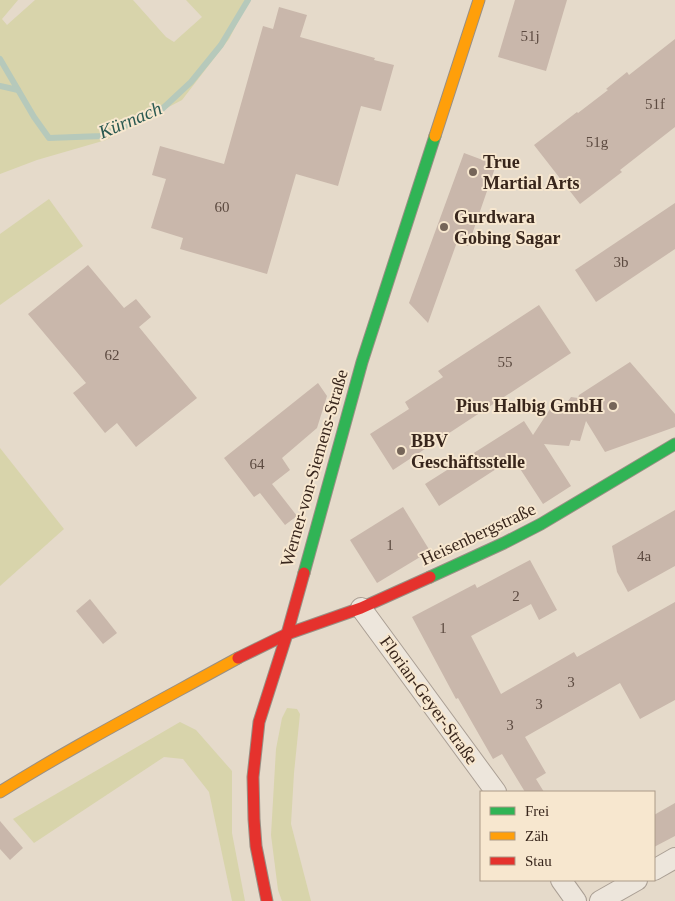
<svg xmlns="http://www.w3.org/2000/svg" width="675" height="901" viewBox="0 0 675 901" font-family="Georgia,serif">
	<rect width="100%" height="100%" fill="#e5daca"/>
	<g fill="#d8d4ab">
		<polygon points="0,0 18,0 2,19 7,25 35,0 133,0 166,37 174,42 202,17 186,0 249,0 229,39 182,100 106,140 37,160 0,174"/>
		<polygon points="49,199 83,246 0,305 0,234"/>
		<polygon points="0,448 64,529 0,586"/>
		<polygon points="287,708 297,709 300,714 294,773 291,824 311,901 282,901 278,890 271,835 276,749 282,718"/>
		<polygon points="180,722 196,730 232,771 232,833 245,901 232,901 209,792 183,759 164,757 34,843 13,819"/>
	</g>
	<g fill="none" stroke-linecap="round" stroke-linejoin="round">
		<g stroke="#b6c9bb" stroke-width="6">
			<polyline points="0,59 34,117 49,138 102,136 161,110 191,82 221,45 248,0"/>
			<polyline points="0,86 18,90"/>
		</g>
	</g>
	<g fill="#c9b7ab">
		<polygon points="515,0 567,0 546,71 498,57"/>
		<polygon points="279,7 307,15 300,37 375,58 374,60 394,65 381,111 361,106 338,186 296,174 267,274 180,249 183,238 151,228 166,179 152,175 160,146 224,164 263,26 273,29"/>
		<polygon points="675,39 675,127 620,170 622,172 580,204 534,145 577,112 578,113 608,90 606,89 627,72 629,75"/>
		<polygon points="464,153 496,165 468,246 457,242 428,323 409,303"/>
		<polygon points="675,203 675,249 596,302 575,270"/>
		<polygon points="88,265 124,308 136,299 151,317 139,327 197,398 136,447 117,423 105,433 73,393 86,383 28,314"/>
		<polygon points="539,305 571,353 393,470 370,434 409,409 405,402 443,377 438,371"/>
		<polygon points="630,362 675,414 675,427 605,452 586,421 580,441 571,440 569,446 544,444 571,486 543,504 513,458 439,506 425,484 524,421 533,435 550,409 556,410 559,403 566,404 571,397 578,398 579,395"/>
		<polygon points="318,383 327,396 317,428 282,458 290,470 272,484 297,516 285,525 260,493 254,497 224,458"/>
		<polygon points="403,507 430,551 377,583 350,540"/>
		<polygon points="675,510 675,566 628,592 617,572 612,546"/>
		<polygon points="530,560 557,610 539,620 531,604 471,636 501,694 574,652 577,657 675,602 675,700 640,719 620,683 525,737 546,773 536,779 544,792 525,792 502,754 493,759 458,698 456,699 412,617 475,584 477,588"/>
		<polygon points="90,599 117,633 103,644 76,611"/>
		<polygon points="675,803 675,836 654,847 654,815"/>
		<polygon points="0,821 23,848 10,860 0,849"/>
	</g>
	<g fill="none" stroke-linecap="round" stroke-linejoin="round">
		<defs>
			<g id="street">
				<polyline points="361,608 496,792"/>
				<polyline points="654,870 675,858"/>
				<polyline points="561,880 576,901"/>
				<polyline points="600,901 637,880"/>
			</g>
			<g id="fast">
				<polyline points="304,573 362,362 435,136"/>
				<polyline points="430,577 504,543 541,524 675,444"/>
			</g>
			<g id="slow">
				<polyline points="435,136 479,0"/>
				<path d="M 0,792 C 77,744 158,702 238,658"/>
			</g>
			<g id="jam">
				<polyline points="238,658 287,634 361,608 430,577"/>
				<polyline points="267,901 256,846 254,819 253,777 259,722 287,634 304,573"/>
			</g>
		</defs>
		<use href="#street" stroke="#aa9f94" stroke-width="22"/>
		<use href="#fast" stroke="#998f84" stroke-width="13"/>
		<use href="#slow" stroke="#998f84" stroke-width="13"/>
		<use href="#jam" stroke="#998f84" stroke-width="13"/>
		<use href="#street" stroke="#ede6dc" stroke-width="20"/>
		<use href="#fast" stroke="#30b455" stroke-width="11"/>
		<use href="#slow" stroke="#ff9f0a" stroke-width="11"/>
		<use href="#jam" stroke="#e5322d" stroke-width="11"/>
	</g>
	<g fill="#756559" stroke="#f7e7cf" stroke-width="2">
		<circle cx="473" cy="172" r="5"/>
		<circle cx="444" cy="227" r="5"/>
		<circle cx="613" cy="406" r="5"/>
		<circle cx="401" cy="451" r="5"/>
	</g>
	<g text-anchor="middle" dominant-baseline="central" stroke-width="4" stroke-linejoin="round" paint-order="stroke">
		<g font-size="15" fill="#5c4a40">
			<text x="530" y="36">51j</text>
			<text x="655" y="104">51f</text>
			<text x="597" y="142">51g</text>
			<text x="222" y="207">60</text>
			<text x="621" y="262">3b</text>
			<text x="112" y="355">62</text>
			<text x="505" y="362">55</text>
			<text x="257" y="464">64</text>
			<text x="390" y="545">1</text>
			<text x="644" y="556">4a</text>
			<text x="516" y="596">2</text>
			<text x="443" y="628">1</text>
			<text x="571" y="682">3</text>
			<text x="539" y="704">3</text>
			<text x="510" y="725">3</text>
		</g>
		<g font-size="18" font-weight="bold" fill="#38261c" stroke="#f7e7cf" text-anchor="start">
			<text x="483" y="162">True<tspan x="483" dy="21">Martial Arts</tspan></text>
			<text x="454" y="217">Gurdwara<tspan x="454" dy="21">Gobing Sagar</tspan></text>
			<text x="603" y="406" text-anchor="end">Pius Halbig GmbH</text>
			<text x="411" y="441">BBV<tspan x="411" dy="21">Geschäftsstelle</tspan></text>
		</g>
		<g font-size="18" fill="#38261c" stroke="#f7e7cf">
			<text transform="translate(314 468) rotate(-74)">Werner-von-Siemens-Straße</text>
			<text transform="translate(478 534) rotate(-25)">Heisenbergstraße</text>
			<text transform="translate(429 700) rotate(54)">Florian-Geyer-Straße</text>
		</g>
		<g font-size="19" font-style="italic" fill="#2a5951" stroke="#f7e7cf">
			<text transform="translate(130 120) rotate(-23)">Kürnach</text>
		</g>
	</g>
	<rect x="480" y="791" width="175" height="90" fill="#f7e7cf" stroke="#ab9a87"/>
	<rect x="490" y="807" width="25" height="8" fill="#30b455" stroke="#ab9a87"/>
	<text x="525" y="816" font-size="15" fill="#38261c">Frei</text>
	<rect x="490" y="832" width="25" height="8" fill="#ff9f0a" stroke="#ab9a87"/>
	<text x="525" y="841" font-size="15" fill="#38261c">Zäh</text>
	<rect x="490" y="857" width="25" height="8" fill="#e5322d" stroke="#ab9a87"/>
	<text x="525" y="866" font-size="15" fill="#38261c">Stau</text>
</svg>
